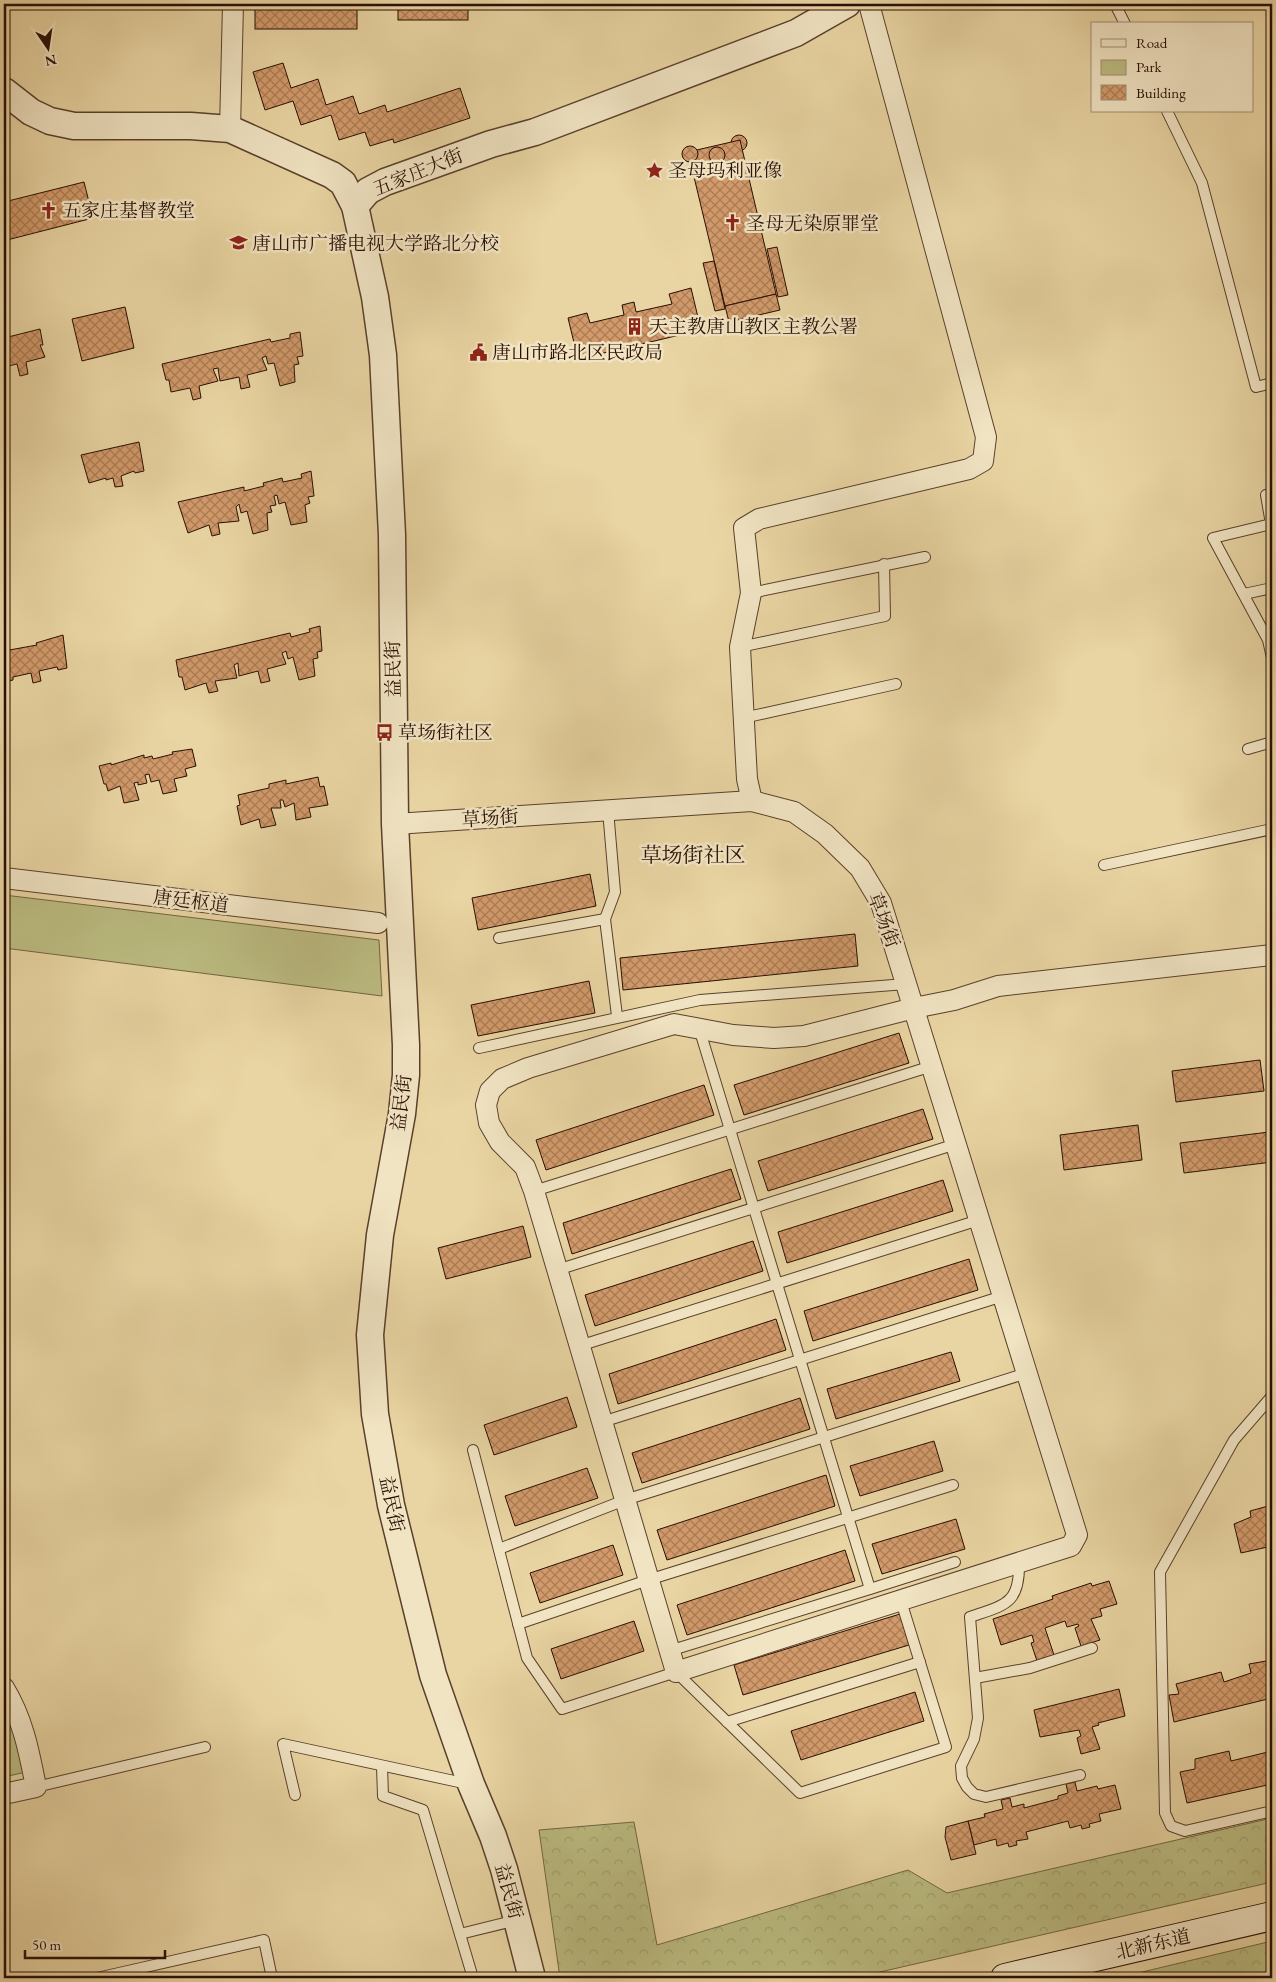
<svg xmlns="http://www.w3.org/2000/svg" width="1276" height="1982" viewBox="0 0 1276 1982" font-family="'EB Garamond','Noto Serif SC',serif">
	<defs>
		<pattern id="forest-crowns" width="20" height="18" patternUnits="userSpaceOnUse" patternTransform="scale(1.25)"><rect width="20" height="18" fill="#bbbc81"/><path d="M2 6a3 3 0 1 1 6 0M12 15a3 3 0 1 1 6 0" fill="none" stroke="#a1a06e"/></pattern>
		<pattern id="building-cross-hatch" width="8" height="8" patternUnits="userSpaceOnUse" patternTransform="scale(1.25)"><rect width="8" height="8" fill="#d29a6a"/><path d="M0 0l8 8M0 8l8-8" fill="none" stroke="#aa7c55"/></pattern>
	</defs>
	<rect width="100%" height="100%" fill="#e9d5a3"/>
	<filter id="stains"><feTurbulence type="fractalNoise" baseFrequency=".004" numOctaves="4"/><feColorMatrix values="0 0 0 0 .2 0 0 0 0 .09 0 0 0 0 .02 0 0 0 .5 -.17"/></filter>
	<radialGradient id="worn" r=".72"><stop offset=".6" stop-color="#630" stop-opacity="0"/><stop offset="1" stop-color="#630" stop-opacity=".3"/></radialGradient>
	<g fill="#bbbc81" stroke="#726542">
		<polygon points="4,895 379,940 382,996 4,948"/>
		<polygon points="4,1706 18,1735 26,1772 4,1777"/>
	</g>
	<g fill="url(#forest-crowns)" stroke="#726542">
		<polygon points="1272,1818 1272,1882 854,1978 560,1978 539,1830 634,1822 657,1945 908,1870 947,1893"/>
		<polygon points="1272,1941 1272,1975 1117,1978"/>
	</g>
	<g fill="url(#building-cross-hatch)" stroke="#290e04">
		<rect x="255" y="4" width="102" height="25"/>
		<rect x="398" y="4" width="70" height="16"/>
		<polygon points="283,63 291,88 318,79 326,105 353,96 359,114 385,105 387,112 460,88 470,118 394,143 393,139 370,146 365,132 339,140 331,115 301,125 293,101 265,110 253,72"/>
		<circle cx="739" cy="143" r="8"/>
		<polygon points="740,140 776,294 725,306 688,152"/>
		<circle cx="690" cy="154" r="8"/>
		<circle cx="717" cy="155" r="8"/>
		<polygon points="84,182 93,218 7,240 4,225 4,202"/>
		<polygon points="777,247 788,295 778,297 767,249"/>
		<polygon points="714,261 725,309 715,311 703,263"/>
		<polygon points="691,288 701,330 578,359 568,318 587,313 590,323 624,315 622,305 634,302 636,312 672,304 669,294"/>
		<polygon points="776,294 780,310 729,322 725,306"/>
		<polygon points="125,307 134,348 82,361 72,319"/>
		<polygon points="40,329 43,345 40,345 45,357 26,362 28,374 20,376 17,364 4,367 4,338"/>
		<polygon points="300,332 303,356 297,357 299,364 294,365 295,382 280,386 274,363 268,364 266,356 262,358 267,370 247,375 250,387 241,389 239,377 220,381 218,368 213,369 218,381 199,386 201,398 193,400 190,388 171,392 169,380 166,380 162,364 270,339 271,342 290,338 290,334"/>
		<polygon points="139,442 144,471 135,473 134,471 121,476 123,486 115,487 113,478 106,480 106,478 89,483 81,455"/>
		<polygon points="311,471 314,496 308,497 310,503 305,505 307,522 291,525 285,502 279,504 277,495 274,496 276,505 270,506 272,512 267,513 268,530 253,534 247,511 241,513 239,504 236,507 239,521 218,523 220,534 212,536 209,525 188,533 178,502 244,487 244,491 264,486 263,483 282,478 283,482 302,478 301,474"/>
		<polygon points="320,626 322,651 317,652 318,658 313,659 315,676 299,680 293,657 288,659 286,651 282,653 286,664 267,669 270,681 261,683 258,671 239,676 238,663 234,665 237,678 215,681 218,691 209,693 206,683 185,690 182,677 179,677 176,660 290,633 291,637 310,632 309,629"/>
		<polygon points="63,635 67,668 58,670 57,667 39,671 41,681 33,683 31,673 13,677 13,680 4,682 4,651 37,645 36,643"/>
		<polygon points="192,749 196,766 185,769 187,776 174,779 177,791 163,794 159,780 151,782 149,774 145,775 147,783 138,785 138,782 134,783 139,800 124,803 120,786 108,791 106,784 104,784 99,766 111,763 111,765 144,755 144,758 152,756 153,759 173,754 172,752"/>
		<polygon points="318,777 320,787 324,786 328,805 309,808 311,817 296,820 294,803 285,807 283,800 280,800 281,808 271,808 276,825 261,828 259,819 241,825 237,806 240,805 238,795 269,788 269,784 286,780 286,784"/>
		<polygon points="590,874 596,906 478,930 472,898"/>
		<polygon points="855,934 858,966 623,990 620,958"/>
		<polygon points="589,981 595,1013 478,1036 471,1005"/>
		<polygon points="899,1033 909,1063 744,1115 734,1085"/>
		<polygon points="1260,1060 1264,1091 1176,1102 1172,1071"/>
		<polygon points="704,1085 714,1115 546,1170 536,1140"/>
		<polygon points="923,1109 933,1139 768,1191 758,1161"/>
		<polygon points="1138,1125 1142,1160 1064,1170 1060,1135"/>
		<polygon points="1269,1132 1272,1162 1184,1173 1180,1143"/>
		<polygon points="731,1169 741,1199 572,1254 563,1223"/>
		<polygon points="943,1180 953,1211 787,1263 778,1232"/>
		<polygon points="523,1226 531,1257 446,1279 438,1248"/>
		<polygon points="753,1241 763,1271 595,1326 585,1295"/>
		<polygon points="969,1259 978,1290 813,1341 804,1311"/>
		<polygon points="776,1319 786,1350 618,1404 609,1374"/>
		<polygon points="951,1352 960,1381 836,1419 827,1389"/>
		<polygon points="567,1397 577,1427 494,1455 484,1425"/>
		<polygon points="800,1398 810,1429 642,1483 632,1453"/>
		<polygon points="934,1441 943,1471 860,1496 850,1466"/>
		<polygon points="587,1468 598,1498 515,1526 505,1496"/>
		<polygon points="826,1475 835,1506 667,1560 657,1530"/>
		<polygon points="1272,1505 1272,1546 1241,1553 1234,1524 1251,1517 1250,1511"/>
		<polygon points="956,1519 965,1549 882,1574 872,1544"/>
		<polygon points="613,1545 623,1575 540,1603 530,1573"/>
		<polygon points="845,1550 855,1581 687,1635 677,1605"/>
		<polygon points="1109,1581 1117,1604 1100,1609 1102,1616 1091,1619 1100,1640 1081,1646 1075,1628 1079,1626 1078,1624 1067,1627 1065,1621 1045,1628 1054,1655 1037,1661 1031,1643 1034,1642 1032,1635 1001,1645 993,1619 1053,1599 1052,1596 1091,1583 1092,1586"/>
		<polygon points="900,1614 909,1645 743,1695 734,1665"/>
		<polygon points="634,1621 644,1651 561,1679 551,1649"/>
		<polygon points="1272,1660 1272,1698 1174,1722 1169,1695 1179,1694 1176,1684 1221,1672 1224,1682 1251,1673 1249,1664"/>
		<polygon points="1119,1689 1125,1716 1098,1723 1099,1725 1092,1727 1100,1749 1081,1754 1077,1738 1081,1736 1079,1730 1040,1737 1034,1710"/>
		<polygon points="915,1692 924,1721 801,1760 791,1731"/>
		<polygon points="1229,1751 1231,1761 1272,1751 1272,1784 1187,1803 1180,1772 1195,1769 1195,1759"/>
		<polygon points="1075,1782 1077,1791 1097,1786 1098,1789 1115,1785 1121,1809 1099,1814 1101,1821 1089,1824 1090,1827 1082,1829 1081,1825 1070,1828 1068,1821 1026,1832 1028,1839 1016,1841 1017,1845 1009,1847 1008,1843 997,1846 996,1839 974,1845 968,1821 985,1817 984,1814 1003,1809 1001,1800 1010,1798 1012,1807 1024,1804 1024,1808 1058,1799 1058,1796 1068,1793 1066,1784"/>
		<polygon points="968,1821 976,1854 951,1860 945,1837 946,1827"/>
	</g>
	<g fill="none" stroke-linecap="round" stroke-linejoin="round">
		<defs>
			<g id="service">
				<polyline points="1115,4 1125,24"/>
				<polyline points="1167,111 1202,183 1256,387 1272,383"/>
				<polyline points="1272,494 1266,495 1271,524 1213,538 1268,640 1272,658"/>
				<polyline points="751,593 925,557"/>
				<polyline points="1244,594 1272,588"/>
				<polyline points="740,647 885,616 884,564"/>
				<polyline points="743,718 896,684"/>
				<polyline points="1248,749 1272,742"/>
				<polyline points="608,810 615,892 605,919 617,1016"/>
				<polyline points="1104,865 1272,829"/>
				<polyline points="499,938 605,919"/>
				<polyline points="479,1048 700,1000 906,984"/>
				<polyline points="534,1191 932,1066"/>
				<polyline points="557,1270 956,1144"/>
				<polyline points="579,1346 979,1220"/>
				<polyline points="1272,1396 1234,1440 1160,1572 1165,1813 1171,1826 1185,1831 1272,1811"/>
				<polyline points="602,1422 1003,1296"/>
				<polyline points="473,1450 527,1658 562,1709 676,1672 800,1793 946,1747 901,1601"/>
				<polyline points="499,1549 625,1500 1027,1373"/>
				<path d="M 1019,1563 C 1020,1604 1005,1605 970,1617 L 978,1718 L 974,1739 L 961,1766 L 962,1778 L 967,1787 L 974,1794 L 986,1797 L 1080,1775"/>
				<polyline points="870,1589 955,1562"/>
				<polyline points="518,1624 648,1580 953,1485"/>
				<polyline points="669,1651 870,1589 699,1028"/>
				<polyline points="975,1678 1030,1668 1092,1648"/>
				<polyline points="727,1722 920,1662"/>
				<polyline points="382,1766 383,1796 423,1810 473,1978"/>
				<polyline points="36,1787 205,1747"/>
				<polyline points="295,1795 283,1744 468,1784"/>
				<polyline points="460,1934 517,1920"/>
				<polyline points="97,1978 264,1940 272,1978"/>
			</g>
			<g id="minor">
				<polyline points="230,129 233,4"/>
				<polyline points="752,801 747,779 740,647 751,593 744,528 759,519 969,469 983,461 986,437 869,4"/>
				<polyline points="395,824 752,801 794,812 825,834 860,868 881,903 1077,1535 1071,1546 676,1672 534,1191 525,1167 500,1142 489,1123 486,1105 490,1091 502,1079 528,1068 674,1024 733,1035 774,1038 804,1036 914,1008 954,1000 998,986 1272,955"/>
				<polyline points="4,878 378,923"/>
				<path d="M 4,1688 C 23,1719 29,1751 36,1787 L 4,1794"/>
			</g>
			<g id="tertiary">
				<polyline points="4,91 31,112 50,121 74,126 191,126 230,129 332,175 343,183 355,206 375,297 383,355 392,535 395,824 406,1045 406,1075 402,1114 380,1235 370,1335 375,1414 391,1505 433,1675 471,1784 493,1836 504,1869 532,1978"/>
				<polyline points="355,206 368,191 385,182 491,144 535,132 796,33 847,4"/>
			</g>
			<polyline id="secondary" points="1005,1978 1272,1916"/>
		</defs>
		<use href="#service" stroke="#59402c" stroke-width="12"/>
		<use href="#minor" stroke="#59402c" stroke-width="22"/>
		<use href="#tertiary" stroke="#59402c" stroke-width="29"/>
		<use href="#secondary" stroke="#290e04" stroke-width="30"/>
		<use href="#service" stroke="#f1e4c3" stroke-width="10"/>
		<use href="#minor" stroke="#f1e4c3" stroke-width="20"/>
		<use href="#tertiary" stroke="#f1e4c3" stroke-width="26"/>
		<use href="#secondary" stroke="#f1e4c3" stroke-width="28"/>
	</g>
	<defs>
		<symbol id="sight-bare" viewBox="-9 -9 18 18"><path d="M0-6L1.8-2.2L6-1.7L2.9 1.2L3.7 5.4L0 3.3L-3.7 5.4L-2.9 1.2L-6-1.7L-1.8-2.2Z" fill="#8f2418" stroke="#f1e4c3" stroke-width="2.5" paint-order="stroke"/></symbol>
		<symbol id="church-bare" viewBox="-9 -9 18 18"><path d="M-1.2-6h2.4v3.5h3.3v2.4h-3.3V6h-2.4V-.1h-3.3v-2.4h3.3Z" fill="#8f2418" stroke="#f1e4c3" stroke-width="2.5" paint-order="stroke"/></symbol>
		<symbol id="university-bare" viewBox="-9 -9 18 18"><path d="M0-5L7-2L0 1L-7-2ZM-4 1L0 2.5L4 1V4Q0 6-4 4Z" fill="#8f2418" stroke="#f1e4c3" stroke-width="2.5" paint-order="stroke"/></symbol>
		<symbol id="building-bare" viewBox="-9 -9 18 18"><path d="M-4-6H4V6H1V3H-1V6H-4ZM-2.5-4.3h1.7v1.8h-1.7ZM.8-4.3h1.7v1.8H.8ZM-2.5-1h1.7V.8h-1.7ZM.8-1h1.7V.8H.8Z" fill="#8f2418" stroke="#f1e4c3" stroke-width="2.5" paint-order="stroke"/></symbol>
		<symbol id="civic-bare" viewBox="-9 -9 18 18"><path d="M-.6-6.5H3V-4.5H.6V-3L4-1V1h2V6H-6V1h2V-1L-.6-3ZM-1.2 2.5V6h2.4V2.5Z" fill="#8f2418" stroke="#f1e4c3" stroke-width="2.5" paint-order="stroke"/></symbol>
		<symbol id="bus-bare" viewBox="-9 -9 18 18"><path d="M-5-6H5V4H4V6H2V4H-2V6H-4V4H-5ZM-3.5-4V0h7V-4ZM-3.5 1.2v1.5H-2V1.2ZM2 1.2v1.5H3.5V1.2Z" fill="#8f2418" stroke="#f1e4c3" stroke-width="2.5" paint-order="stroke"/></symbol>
	</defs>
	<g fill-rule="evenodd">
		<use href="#sight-bare" x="642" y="158" width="25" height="25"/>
		<use href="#church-bare" x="36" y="198" width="25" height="25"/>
		<use href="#church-bare" x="720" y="210" width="25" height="25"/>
		<use href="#university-bare" x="226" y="230" width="25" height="25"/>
		<use href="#building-bare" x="622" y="314" width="25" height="25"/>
		<use href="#civic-bare" x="466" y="340" width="25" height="25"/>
		<use href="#bus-bare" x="372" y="720" width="25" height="25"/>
	</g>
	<g text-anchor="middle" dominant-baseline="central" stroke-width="5" stroke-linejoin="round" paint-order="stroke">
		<g font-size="19" fill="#290e04" stroke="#f1e4c3" text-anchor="start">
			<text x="668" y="170">圣母玛利亚像</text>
			<text x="62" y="210">五家庄基督教堂</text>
			<text x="746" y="223">圣母无染原罪堂</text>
			<text x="252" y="243">唐山市广播电视大学路北分校</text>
			<text x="649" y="326">天主教唐山教区主教公署</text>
			<text x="492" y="352">唐山市路北区民政局</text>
			<text x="398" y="732">草场街社区</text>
		</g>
		<g font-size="19" fill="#290e04" stroke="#f1e4c3">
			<text transform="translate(418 172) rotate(-22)">五家庄大街</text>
			<text transform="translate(393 669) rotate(-91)">益民街</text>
			<text transform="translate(490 818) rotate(-4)">草场街</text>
			<text transform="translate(191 901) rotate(7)">唐廷枢道</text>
			<text transform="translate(884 920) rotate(69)">草场街</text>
			<text transform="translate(401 1103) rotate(-83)">益民街</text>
			<text transform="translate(392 1504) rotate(78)">益民街</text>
			<text transform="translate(509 1891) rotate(74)">益民街</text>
			<text transform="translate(1153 1944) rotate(-13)">北新东道</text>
		</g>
		<g font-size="21" fill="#290e04" stroke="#f1e4c3">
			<text x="693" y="854">草场街社区</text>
		</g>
	</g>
	<rect width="1276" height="1982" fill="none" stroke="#e9d5a3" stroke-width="20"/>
	<rect x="5" y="5" width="1266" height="1972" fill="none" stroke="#290e04" stroke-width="2.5"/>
	<rect x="10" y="10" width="1256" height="1962" fill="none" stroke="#290e04"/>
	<rect x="1091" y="22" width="162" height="90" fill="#f1e4c3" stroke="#a18e77"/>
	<rect x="1101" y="39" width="25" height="8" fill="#f1e4c3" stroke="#a18e77"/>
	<text x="1136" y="48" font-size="15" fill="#290e04">Road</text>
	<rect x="1101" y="60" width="25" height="15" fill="#bbbc81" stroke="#a18e77"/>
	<text x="1136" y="72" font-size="15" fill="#290e04">Park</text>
	<rect x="1101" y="85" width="25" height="15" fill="url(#building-cross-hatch)" stroke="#a18e77"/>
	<text x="1136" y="98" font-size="15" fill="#290e04">Building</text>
	<g transform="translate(48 48) rotate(167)" stroke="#f1e4c3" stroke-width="4" paint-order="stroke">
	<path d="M0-4L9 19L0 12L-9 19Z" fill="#290e04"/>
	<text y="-8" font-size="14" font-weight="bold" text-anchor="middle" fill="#290e04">N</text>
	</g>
	<path d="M25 1950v8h140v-8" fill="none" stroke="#290e04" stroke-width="2.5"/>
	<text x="32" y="1950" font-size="15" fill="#290e04" stroke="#f1e4c3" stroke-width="4" paint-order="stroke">50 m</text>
	<rect width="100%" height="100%" filter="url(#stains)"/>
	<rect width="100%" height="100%" fill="url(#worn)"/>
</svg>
